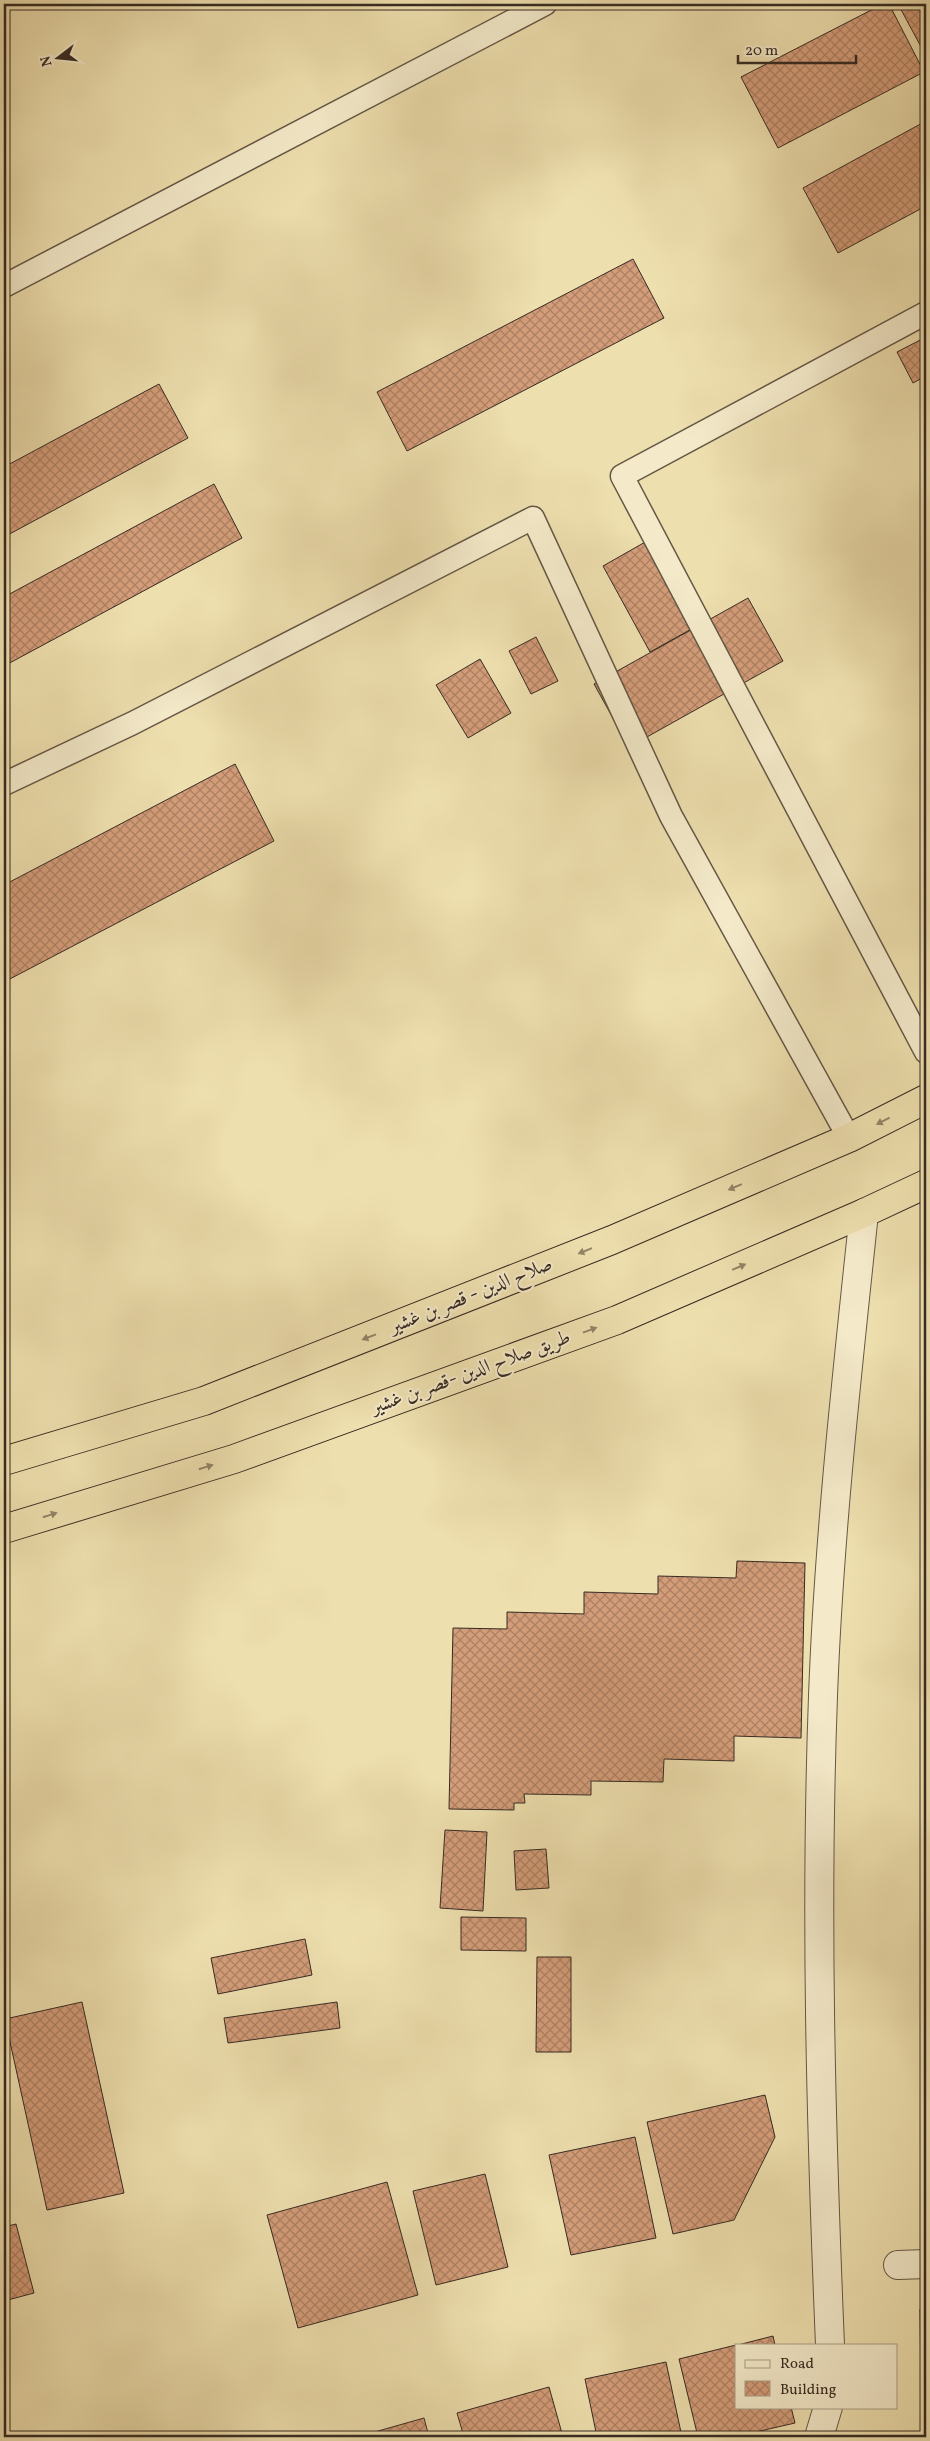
<svg xmlns="http://www.w3.org/2000/svg" width="930" height="2441" viewBox="0 0 930 2441" font-family="Vollkorn,Amiri,serif">
	<defs>
		<pattern id="building-cross-hatch" width="8" height="8" patternUnits="userSpaceOnUse" patternTransform="scale(1.25)"><rect width="8" height="8" fill="#d49d79"/><path d="M0 0l8 8M0 8l8-8" fill="none" stroke="#ad8063"/></pattern>
	</defs>
	<rect width="100%" height="100%" fill="#eedfae"/>
	<filter id="stains"><feTurbulence type="fractalNoise" baseFrequency=".004" numOctaves="4"/><feColorMatrix values="0 0 0 0 .2 0 0 0 0 .09 0 0 0 0 .02 0 0 0 .5 -.17"/></filter>
	<radialGradient id="worn" r=".72"><stop offset=".6" stop-color="#630" stop-opacity="0"/><stop offset="1" stop-color="#630" stop-opacity=".3"/></radialGradient>
	<g fill="url(#building-cross-hatch)" stroke="#372b23">
		<polygon points="883,4 889,4 924,72 778,148 741,77"/>
		<polygon points="898,4 926,4 926,56"/>
		<polygon points="926,121 926,206 838,253 803,188"/>
		<polygon points="633,259 664,318 407,451 377,392"/>
		<polygon points="926,337 926,376 913,383 897,352"/>
		<polygon points="159,384 188,438 4,537 4,467"/>
		<polygon points="214,484 242,538 4,666 4,597"/>
		<polygon points="647,541 695,627 650,652 603,566"/>
		<polygon points="748,598 783,661 629,747 594,684"/>
		<polygon points="536,637 558,681 531,694 509,651"/>
		<polygon points="480,659 511,713 468,738 436,685"/>
		<polygon points="235,764 274,841 4,982 4,885"/>
		<polygon points="737,1561 805,1563 801,1738 734,1736 734,1761 664,1759 663,1782 591,1781 591,1795 524,1794 525,1803 514,1803 514,1810 449,1809 453,1628 507,1629 507,1612 584,1614 584,1592 658,1594 658,1576 736,1578"/>
		<polygon points="445,1830 487,1832 483,1911 440,1908"/>
		<polygon points="546,1849 549,1888 516,1890 514,1851"/>
		<polygon points="461,1917 526,1918 526,1951 461,1950"/>
		<polygon points="305,1939 312,1975 218,1994 211,1958"/>
		<polygon points="537,1957 571,1957 571,2052 536,2052"/>
		<polygon points="82,2002 124,2193 47,2210 5,2019"/>
		<polygon points="337,2002 340,2028 228,2043 224,2018"/>
		<polygon points="765,2095 775,2137 734,2220 673,2234 647,2122"/>
		<polygon points="635,2137 656,2238 571,2255 549,2155"/>
		<polygon points="485,2174 508,2267 436,2285 413,2191"/>
		<polygon points="387,2182 418,2295 298,2328 267,2215"/>
		<polygon points="16,2224 34,2293 4,2301 4,2227"/>
		<polygon points="920,2309 926,2309 926,2387 921,2387"/>
		<polygon points="773,2336 775,2345 738,2345"/>
		<polygon points="736,2345 736,2407 791,2407 795,2423 734,2437 698,2437 679,2359"/>
		<polygon points="666,2362 682,2437 597,2437 585,2379"/>
		<polygon points="549,2387 563,2437 464,2437 457,2413"/>
		<polygon points="424,2418 429,2437 357,2437"/>
	</g>
	<g fill="none" stroke-linecap="round" stroke-linejoin="round">
		<defs>
			<g id="service">
				<polyline points="4,286 545,4"/>
				<polyline points="926,313 622,476 926,1052"/>
				<polyline points="4,784 133,723 533,518 671,816 849,1138"/>
			</g>
			<g id="minor">
				<polyline points="898,2265 926,2264"/>
				<path d="M 830,2345 C 821,2129 815,1912 823,1696 C 829,1534 847,1374 864,1213"/>
				<polyline points="819,2437 828,2407"/>
			</g>
			<g id="trunk">
				<polyline points="4,1461 204,1401 612,1240 849,1138 926,1099"/>
				<polyline points="4,1529 234,1459 617,1320 864,1213 926,1184"/>
			</g>
		</defs>
		<use href="#service" stroke="#655846" stroke-width="25"/>
		<use href="#minor" stroke="#655846" stroke-width="30"/>
		<use href="#trunk" stroke="#372b23" stroke-width="30"/>
		<use href="#service" stroke="#f4eaca" stroke-width="22"/>
		<use href="#minor" stroke="#f4eaca" stroke-width="28"/>
		<use href="#trunk" stroke="#eedfae" stroke-width="28"/>
	</g>
	<defs><path id="oneway-solid" d="M-6-.8H1V-3.2L6.5 0L1 3.2V.8H-6Z" transform="scale(1.25)"/></defs>
	<g fill="#928568">
		<use href="#oneway-solid" transform="translate(883 1121) rotate(153)"/>
		<use href="#oneway-solid" transform="translate(735 1187) rotate(157)"/>
		<use href="#oneway-solid" transform="translate(585 1251) rotate(158)"/>
		<use href="#oneway-solid" transform="translate(739 1267) rotate(-23)"/>
		<use href="#oneway-solid" transform="translate(590 1330) rotate(-20)"/>
		<use href="#oneway-solid" transform="translate(369 1337) rotate(159)"/>
		<use href="#oneway-solid" transform="translate(206 1467) rotate(-17)"/>
		<use href="#oneway-solid" transform="translate(50 1515) rotate(-17)"/>
	</g>
	<g text-anchor="middle" dominant-baseline="central" stroke-width="4" stroke-linejoin="round" paint-order="stroke">
		<g font-size="20" fill="#372b23" stroke="#f4eaca">
			<text transform="translate(471 1296) rotate(-22)">صلاح الدين - قصر بن غشير</text>
			<text transform="translate(471 1373) rotate(-20)">طريق صلاح الدين -قصر بن غشير</text>
		</g>
	</g>
	<rect width="930" height="2441" fill="none" stroke="#eedfae" stroke-width="20"/>
	<rect x="5" y="5" width="920" height="2431" fill="none" stroke="#372b23" stroke-width="2.5"/>
	<rect x="10" y="10" width="910" height="2421" fill="none" stroke="#372b23"/>
	<rect x="735" y="2344" width="162" height="65" fill="#f4eaca" stroke="#a89e87"/>
	<rect x="745" y="2360" width="25" height="8" fill="#f4eaca" stroke="#a89e87"/>
	<text x="780" y="2368" font-size="15" fill="#372b23">Road</text>
	<rect x="745" y="2381" width="25" height="15" fill="url(#building-cross-hatch)" stroke="#a89e87"/>
	<text x="780" y="2394" font-size="15" fill="#372b23">Building</text>
	<g transform="translate(58 58) rotate(254)" stroke="#f4eaca" stroke-width="4" paint-order="stroke">
	<path d="M0-4L9 19L0 12L-9 19Z" fill="#372b23"/>
	<text y="-8" font-size="14" font-weight="bold" text-anchor="middle" fill="#372b23">N</text>
	</g>
	<path d="M738 55v8h118v-8" fill="none" stroke="#372b23" stroke-width="2.5"/>
	<text x="745" y="55" font-size="15" fill="#372b23" stroke="#f4eaca" stroke-width="4" paint-order="stroke">20 m</text>
	<rect width="100%" height="100%" filter="url(#stains)"/>
	<rect width="100%" height="100%" fill="url(#worn)"/>
</svg>
